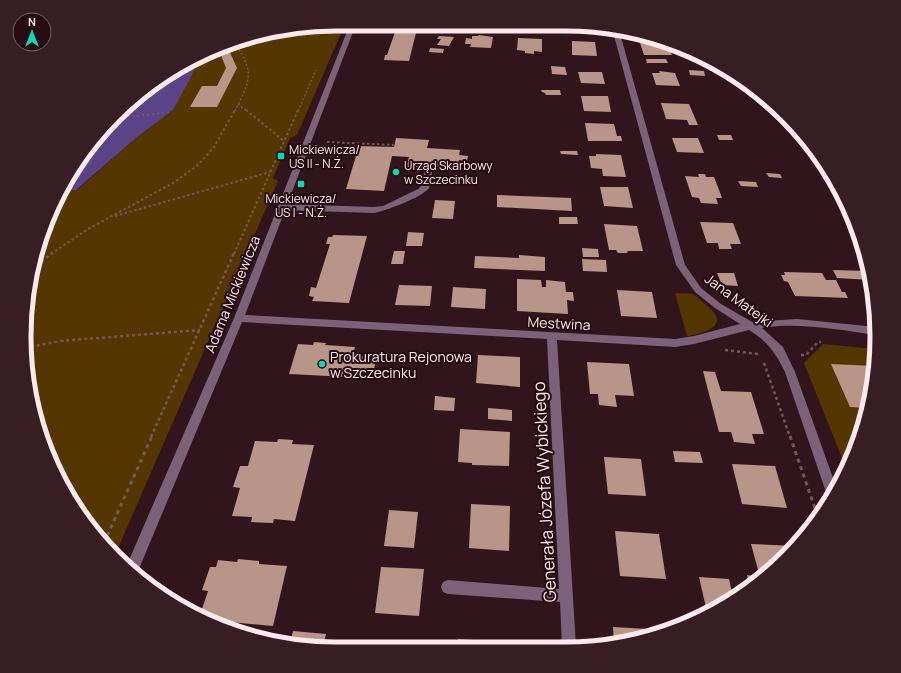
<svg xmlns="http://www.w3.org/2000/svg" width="901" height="673" viewBox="0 0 901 673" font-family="Manrope,sans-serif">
	<rect width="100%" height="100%" fill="#32151c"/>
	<g fill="#553600">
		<polygon points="336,24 345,24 297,135 290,138 273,178 278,181 115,555 88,527 48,456 25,357 30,275 52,210 65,190 77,190 136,138 173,110 199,58 255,35"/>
		<path d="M 675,293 C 681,294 690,292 694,295 C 698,297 702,302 706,305 C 732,325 706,333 687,336 Z"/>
		<polygon points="823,344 875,349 874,378 860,437 846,468 804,363"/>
	</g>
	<polygon fill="#5a4387" points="199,58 190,79 173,110 136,138 76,190 65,190 52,210 56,198 102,130 180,66"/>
	<g fill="#b99589">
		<polygon points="395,32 416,33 409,61 384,60 385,55 387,55"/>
		<polygon points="479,35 493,37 491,48 470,47 471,44 465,44 466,38 472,39 472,36 478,36"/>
		<polygon points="439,36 454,37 449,46 437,45 441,39 437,39"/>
		<polygon points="518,38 542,39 542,52 534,51 534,54 525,53 525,51 517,50"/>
		<polygon points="572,41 595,42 597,56 572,55"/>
		<polygon points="640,43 664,43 667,45 672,55 644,55"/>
		<polygon points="227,46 237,68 217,107 190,107 202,86 217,86 226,68 219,50"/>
		<polygon points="430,48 444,49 443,53 429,52"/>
		<polygon points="646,59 666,59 668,63 647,63"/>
		<polygon points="551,66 565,67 567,75 552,74"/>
		<polygon points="689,70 704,71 705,76 690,75"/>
		<polygon points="659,71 675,73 680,86 656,85 652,73 660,73"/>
		<polygon points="578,72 602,72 605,84 581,83"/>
		<polygon points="541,90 560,90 561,95 546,95 545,93 542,92"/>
		<polygon points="581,96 608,96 611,112 584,111"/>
		<polygon points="661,103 689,104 698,125 689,125 687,120 666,119"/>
		<polygon points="585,123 614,124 617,136 621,136 622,141 588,141"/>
		<polygon points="717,135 731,135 733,140 719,140"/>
		<polygon points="396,138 429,140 427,148 460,150 459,155 468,156 467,161 459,160 458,170 406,167 409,157 392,156 384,191 346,189 359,146 394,147"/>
		<polygon points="672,138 698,138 704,153 677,152"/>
		<polygon points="560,151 577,151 578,155 561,154"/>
		<polygon points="596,154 621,155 626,177 603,176 602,169 591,168 589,156 596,156"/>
		<rect x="476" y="162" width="13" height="5"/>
		<polygon points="766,173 780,174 782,178 769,177"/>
		<polygon points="698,174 705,174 706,177 714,177 722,198 716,198 718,204 701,203 699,198 692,197 685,176 699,177"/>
		<polygon points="738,181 756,182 758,187 741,186"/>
		<polygon points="600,187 628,187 633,208 604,206"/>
		<polygon points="59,194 63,194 54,208 56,198"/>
		<polygon points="497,195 571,198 572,211 497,207"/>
		<polygon points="435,200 455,201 453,219 432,218"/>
		<polygon points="559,217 577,217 578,224 559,224"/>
		<polygon points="700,222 733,223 741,244 730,244 732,249 719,249 718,243 707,243"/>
		<polygon points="604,224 637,226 643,251 628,251 627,253 618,253 616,250 609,250"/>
		<polygon points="408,232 424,233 422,246 406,246"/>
		<polygon points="333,235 367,236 349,303 312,301 314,297 309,296 311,287 316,288 330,244 326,244 328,237 332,237"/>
		<polygon points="582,248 598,249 599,257 583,257"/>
		<polygon points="394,251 405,251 403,264 391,264"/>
		<polygon points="519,255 545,257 545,271 474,268 475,256 519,258"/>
		<polygon points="582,259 606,260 607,272 583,271"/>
		<polygon points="833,270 869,271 870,280 837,278"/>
		<polygon points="784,272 822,273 826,280 836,280 842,292 845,292 848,298 795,296 788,282 784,281 781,275 785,275"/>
		<polygon points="717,273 734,273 738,286 722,285"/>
		<polygon points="517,279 541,280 542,287 546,287 546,280 565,282 566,292 573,292 574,301 567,300 568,314 517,311"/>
		<polygon points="399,285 432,286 430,306 395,305"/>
		<polygon points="453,287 486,289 485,309 451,307"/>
		<polygon points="617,290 652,292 657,318 621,316"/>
		<polygon points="314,342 326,343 325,345 355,347 353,355 377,356 373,374 349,372 348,377 289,374 298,344 313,345"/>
		<polygon points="478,355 520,357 520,387 476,383"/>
		<polygon points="587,362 629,364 634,396 615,395 617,407 599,405 598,394 590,394"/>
		<polygon points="831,364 874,366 874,378 867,408 850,407"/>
		<polygon points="703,371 715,372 721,391 751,392 764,434 752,434 755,444 734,442 731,432 719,432"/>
		<polygon points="435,396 455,398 454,411 434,410"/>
		<polygon points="488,408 512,410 512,421 488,419"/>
		<polygon points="460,429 510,432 509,466 472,465 472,463 458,462"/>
		<polygon points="278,439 293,440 292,444 314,445 295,521 274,519 273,523 251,522 252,517 232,516 240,488 233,487 240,466 248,466 255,441 277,442"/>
		<polygon points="673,451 700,452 703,463 675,462"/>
		<polygon points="604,457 641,459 646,496 608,494"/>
		<polygon points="732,464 775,466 787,508 742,504"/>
		<polygon points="471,504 510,506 509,551 469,548"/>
		<polygon points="389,510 418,512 414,548 384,546"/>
		<polygon points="615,531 659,534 666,579 620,576"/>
		<polygon points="751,544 795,546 750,587 747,575 760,577"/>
		<polygon points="238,559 259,561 259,564 287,566 273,626 230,622 229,627 200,615 208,591 202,590 210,567 216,567 218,560 237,562"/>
		<polygon points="381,567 424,569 419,616 375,613"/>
		<polygon points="699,577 729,579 733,597 707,612"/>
		<polygon points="613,627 664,630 664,631 614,644"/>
		<polygon points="293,631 326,634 323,648 290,644"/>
		<polygon points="458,639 506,642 506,647 457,647"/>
	</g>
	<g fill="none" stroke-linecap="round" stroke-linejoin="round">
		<g stroke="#71575d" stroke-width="1.5" stroke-dasharray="2 2" stroke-linecap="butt">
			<polyline points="237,45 258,34"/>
			<polyline points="238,104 247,111"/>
			<path d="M 235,111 C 241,98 252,81 247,66 C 245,58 239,51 236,43"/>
			<polyline points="298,111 316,70"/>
		</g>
		<g stroke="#71575d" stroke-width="2" stroke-dasharray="2.5 2.5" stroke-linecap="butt">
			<polyline points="246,110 284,141"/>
			<polyline points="119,116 119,118 171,112"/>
			<polyline points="327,142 395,145"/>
			<polyline points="115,216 270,172"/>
			<polyline points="51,254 88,229 173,183 197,166 214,147 235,110"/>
			<polyline points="234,254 298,110"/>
		</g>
		<g stroke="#71575d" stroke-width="2.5" stroke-dasharray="3 3" stroke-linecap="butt">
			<polyline points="32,269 52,253"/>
			<polyline points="25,348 60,341 200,330"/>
			<polyline points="725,350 758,354"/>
			<polyline points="801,355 806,355 818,342 821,342"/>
			<polyline points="764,363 790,437"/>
			<polyline points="151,437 234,253"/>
		</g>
		<g stroke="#71575d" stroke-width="3" stroke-dasharray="4 4" stroke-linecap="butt">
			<polyline points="790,436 818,517"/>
			<polyline points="104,543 152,436"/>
		</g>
		<path fill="#7d6178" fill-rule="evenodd" d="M 425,170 L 428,170 L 432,172 C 431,177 431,183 429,188 C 423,197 385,211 374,213 L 282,210 L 278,207 L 282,204 L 374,207 L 383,206 L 418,189 L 421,186 Z"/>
		<path fill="#7d6178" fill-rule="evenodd" d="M 350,24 L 356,24 L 245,315 L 675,339 L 694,336 L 740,324 L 715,308 L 695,292 L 676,265 L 613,32 L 503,24 C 542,25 581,24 619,30 L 685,265 L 701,288 L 721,304 L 752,322 L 797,319 L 876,327 L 876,335 C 839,330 799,322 762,328 L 783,347 L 795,372 L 837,489 L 830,500 L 827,495 L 785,372 C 776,353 767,341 749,330 L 694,344 L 675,347 L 557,340 L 576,646 L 562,647 L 560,602 L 448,594 L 443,592 L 441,587 L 443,582 L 448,580 L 559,589 L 547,339 L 242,322 L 136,576 L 126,567 L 234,318 Z"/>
	</g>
	<g fill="#0dd5b5" stroke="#270b13" stroke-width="1.5">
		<rect x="277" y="152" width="8" height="8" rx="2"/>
		<circle cx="396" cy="172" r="4"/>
		<rect x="297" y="180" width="8" height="8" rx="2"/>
		<circle cx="322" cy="364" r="4"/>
	</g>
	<g text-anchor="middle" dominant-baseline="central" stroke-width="4" stroke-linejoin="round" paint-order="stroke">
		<g font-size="12" fill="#fee9ed" stroke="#270b13" text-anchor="start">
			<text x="289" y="149">Mickiewicza/<tspan x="289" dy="14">US II - N.Ż.</tspan></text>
			<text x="404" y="165">Urząd Skarbowy<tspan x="404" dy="14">w Szczecinku</tspan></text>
			<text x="301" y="198" text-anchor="middle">Mickiewicza/<tspan x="301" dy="14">US I - N.Ż.</tspan></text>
		</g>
		<g font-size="14" fill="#fee9ed" stroke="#270b13">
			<text transform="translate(232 294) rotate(-68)">Adama Mickiewicza</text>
			<text transform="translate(739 300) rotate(36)">Jana Matejki</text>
			<text transform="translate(559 323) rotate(3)">Mestwina</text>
		</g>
		<g font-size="14" fill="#fee9ed" stroke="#270b13" text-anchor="start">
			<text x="330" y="356">Prokuratura Rejonowa<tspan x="330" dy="16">w Szczecinku</tspan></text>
		</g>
		<g font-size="17" fill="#fee9ed" stroke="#270b13">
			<text transform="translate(544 492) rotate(-93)">Generała Józefa Wybickiego</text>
		</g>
	</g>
	<path d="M0 0H901V673H0ZM336 31H565A305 305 0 0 1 870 336V337A305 305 0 0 1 565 642H336A305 305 0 0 1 31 337V336A305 305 0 0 1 336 31Z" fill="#381d24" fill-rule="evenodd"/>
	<path fill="none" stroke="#fee9ed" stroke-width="5" d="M336 31H565A305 305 0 0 1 870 336V337A305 305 0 0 1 565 642H336A305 305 0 0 1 31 337V336A305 305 0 0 1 336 31Z"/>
	<g transform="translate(32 32)"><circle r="19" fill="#270b13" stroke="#7d646a"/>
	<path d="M0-3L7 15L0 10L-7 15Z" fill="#0dd5b5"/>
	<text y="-6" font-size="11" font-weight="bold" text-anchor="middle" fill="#fee9ed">N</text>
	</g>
</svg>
